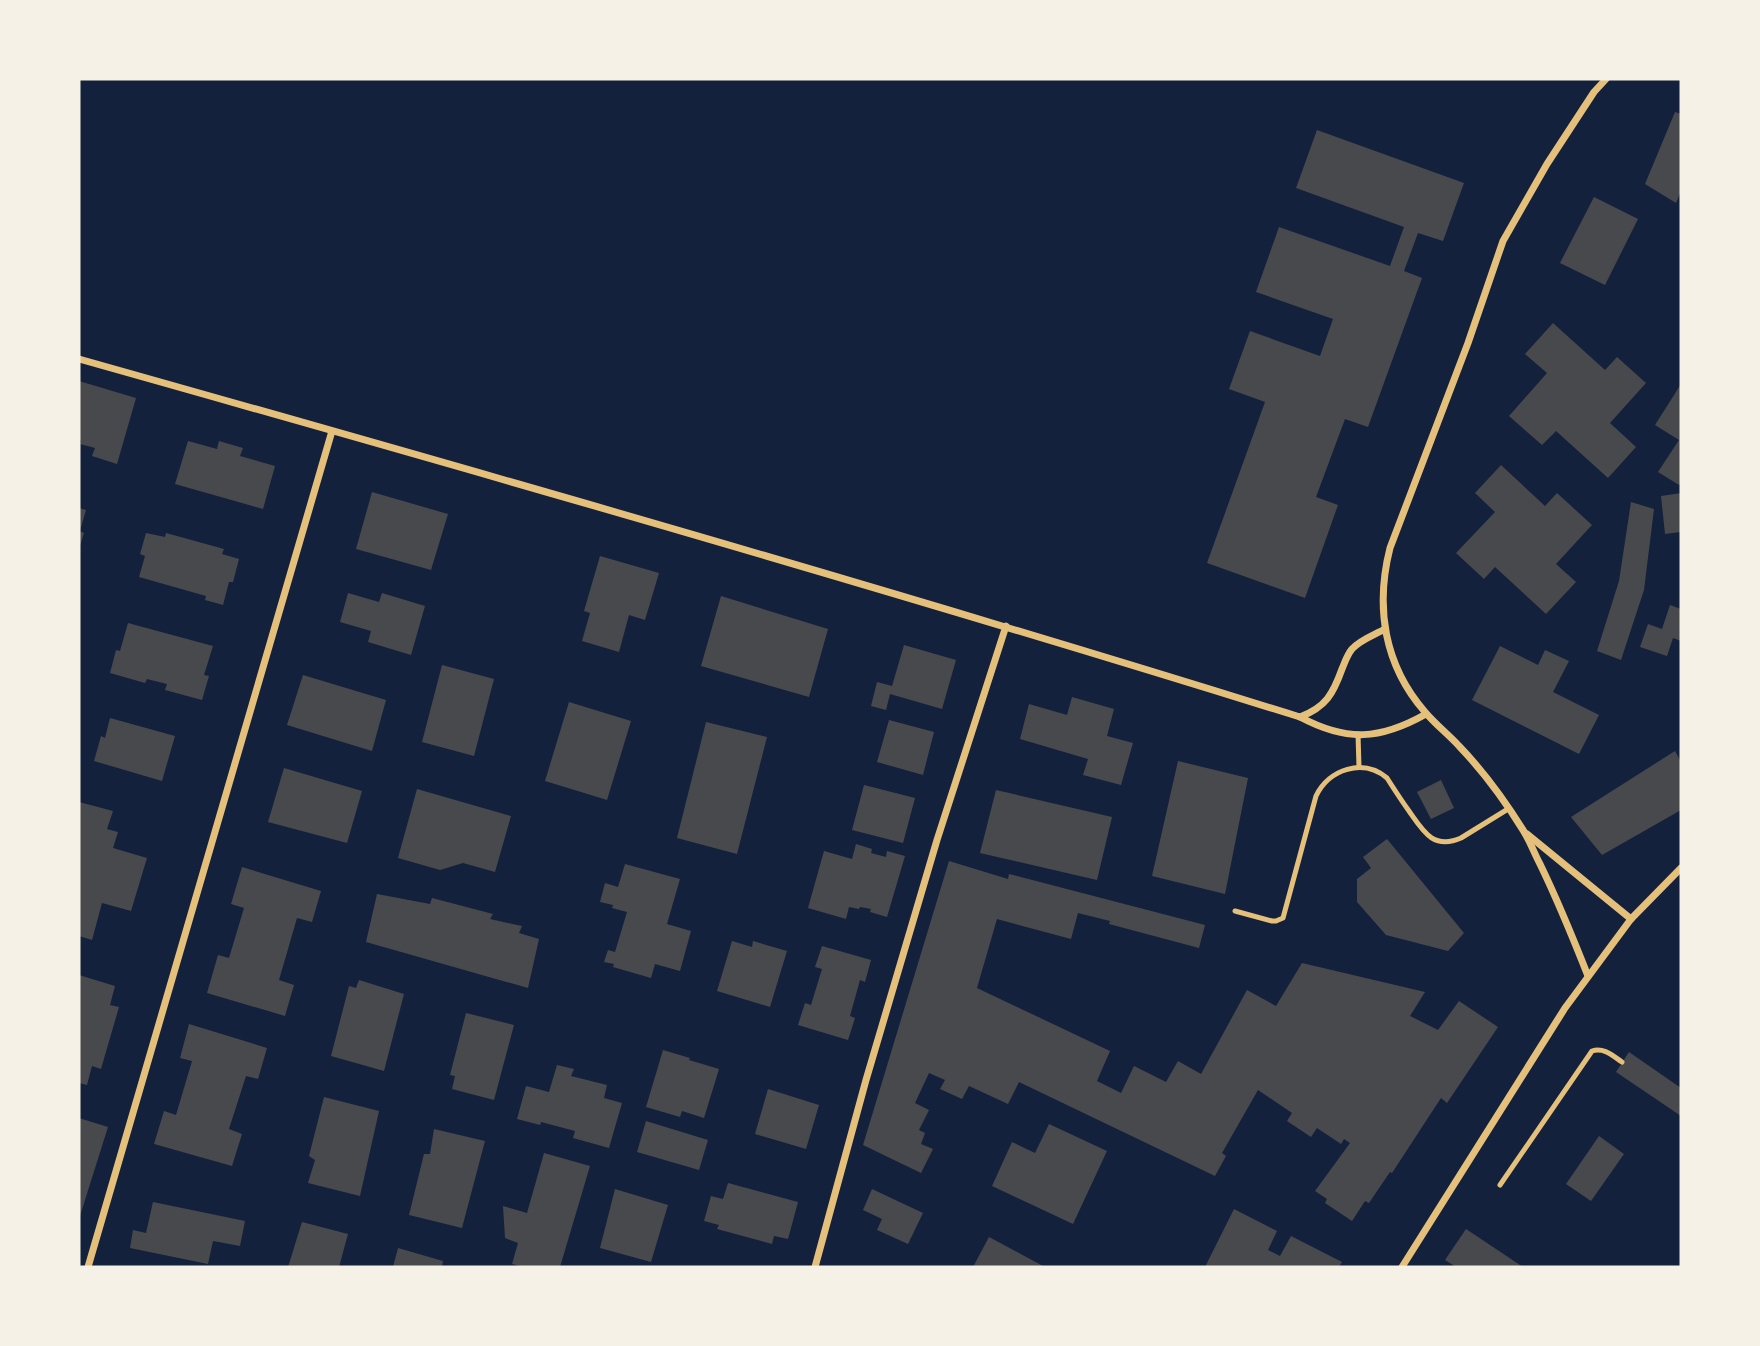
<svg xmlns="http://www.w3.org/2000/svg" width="1760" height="1346" viewBox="0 0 1760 1346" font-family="'Exo 2',sans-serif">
	<rect width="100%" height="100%" fill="#14213d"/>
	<g fill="#48494c">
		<polygon points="1675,112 1681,114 1681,191 1676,203 1645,184"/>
		<polygon points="1317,130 1464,183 1443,241 1418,233 1404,271 1422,278 1368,427 1345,419 1316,497 1338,505 1305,598 1207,563 1265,402 1229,389 1250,331 1320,356 1333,319 1256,292 1279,227 1390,266 1404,227 1296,188"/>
		<polygon points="1594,197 1638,219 1605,285 1560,263"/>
		<polygon points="1553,323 1605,370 1617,357 1646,383 1610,423 1636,447 1608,478 1556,431 1542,445 1509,416 1547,373 1525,354"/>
		<polygon points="79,381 136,398 117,464 92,456 95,448 80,444 81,441 79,440"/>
		<polygon points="1681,384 1681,481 1679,485 1658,472 1679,440 1655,425"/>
		<polygon points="188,441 217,449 219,441 243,448 240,456 275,466 263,509 175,484"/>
		<polygon points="1501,465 1545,506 1557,493 1592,525 1556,564 1576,582 1546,614 1495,567 1484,579 1456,553 1495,512 1475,493"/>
		<polygon points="372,492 448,514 431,570 356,549"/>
		<polygon points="1681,493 1681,532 1665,534 1661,496"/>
		<polygon points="1631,502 1654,509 1644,590 1621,660 1597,651 1619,581"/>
		<polygon points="79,508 86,510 80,531 84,533 79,549"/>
		<polygon points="146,533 165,537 166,533 224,549 222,554 239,559 233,582 229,582 223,605 205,600 206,596 139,577 145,556 140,554"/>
		<polygon points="600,556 659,573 645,620 629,615 619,652 582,641 590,613 584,611"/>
		<polygon points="348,593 379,602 382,593 425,606 411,655 368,642 371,631 340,622"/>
		<polygon points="721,596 828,629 809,697 701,666"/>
		<polygon points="1670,605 1681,609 1681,641 1673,638 1667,656 1640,647 1648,624 1662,629"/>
		<polygon points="128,623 213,646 204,675 209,676 202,700 165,690 167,684 147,679 145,683 110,673 116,650 120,651"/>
		<polygon points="904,645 956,660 942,709 890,694 886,710 871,706 877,682 892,686"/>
		<polygon points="1500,646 1538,665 1545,650 1569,661 1553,692 1599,715 1579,754 1472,700"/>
		<polygon points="442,665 494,679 474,756 422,742"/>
		<polygon points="303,675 386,700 372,751 287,725"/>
		<polygon points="1072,697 1114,709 1107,736 1133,743 1121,785 1083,775 1088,759 1020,739 1029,704 1067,715"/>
		<polygon points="569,702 631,721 607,800 545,781"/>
		<polygon points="110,718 175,736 162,781 94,761 101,736 105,738"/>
		<polygon points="889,720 934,732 923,775 877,762"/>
		<polygon points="706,722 767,737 737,854 677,838"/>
		<polygon points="1675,751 1681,762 1681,810 1602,855 1571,817"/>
		<polygon points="1178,761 1248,778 1225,894 1152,876"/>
		<polygon points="284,768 362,791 347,843 268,822"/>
		<polygon points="1441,780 1454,808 1431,819 1417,792"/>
		<polygon points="864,785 915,798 903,843 852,830"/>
		<polygon points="417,789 511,816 495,872 463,863 440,870 398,858"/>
		<polygon points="996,790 1112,817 1097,880 980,853"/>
		<polygon points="79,802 113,811 107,829 118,832 113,848 147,858 131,911 102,903 92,940 79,936"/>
		<polygon points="1387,839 1464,933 1448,951 1386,935 1357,902 1357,879 1371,868 1363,857"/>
		<polygon points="856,844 872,849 871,853 886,857 887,851 905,856 887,917 870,912 871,909 860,907 859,909 849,907 846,919 808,908 824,851 852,859"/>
		<polygon points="949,861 1008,879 1009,874 1205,925 1199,948 1109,924 1110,921 1078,913 1071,939 997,919 977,988 1110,1051 1097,1081 1121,1093 1134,1066 1166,1082 1178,1061 1201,1074 1247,990 1276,1006 1302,963 1425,992 1410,1016 1438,1030 1459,1001 1498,1027 1447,1103 1441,1098 1392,1173 1390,1172 1369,1203 1365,1201 1352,1221 1325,1203 1327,1199 1315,1191 1350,1143 1344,1139 1341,1144 1317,1128 1311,1137 1287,1121 1292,1113 1258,1090 1222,1153 1226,1156 1215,1176 1019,1082 1008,1104 969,1086 962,1099 940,1089 945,1080 929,1073 915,1103 929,1110 919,1130 925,1133 921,1144 933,1149 921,1173 863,1145"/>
		<polygon points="625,864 680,879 667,924 691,931 680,971 655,964 651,978 613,967 614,964 604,962 608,950 615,952 627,912 612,908 613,905 600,902 605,883 618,887"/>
		<polygon points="242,867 321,891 312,922 297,918 279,980 294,985 285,1016 207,993 218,955 229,958 244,908 231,904"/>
		<polygon points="377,894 430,904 432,898 493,914 490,919 522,926 519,933 539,939 528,988 366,942"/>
		<polygon points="732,941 752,947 753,941 787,951 770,1007 717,991"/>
		<polygon points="822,946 871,960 865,982 860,980 850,1016 855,1018 848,1040 798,1025 805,1003 811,1005 822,969 815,967"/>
		<polygon points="79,975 115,986 110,1005 119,1007 101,1069 92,1066 87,1085 79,1083"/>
		<polygon points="359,980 404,994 384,1071 331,1056 349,986 356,988"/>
		<polygon points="466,1013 514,1025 494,1100 452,1089 455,1076 450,1075"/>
		<polygon points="189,1024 267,1048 258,1079 246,1076 229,1129 242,1134 232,1166 154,1144 164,1111 176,1115 192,1061 180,1058"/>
		<polygon points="663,1050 690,1058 689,1060 719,1069 704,1118 682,1111 680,1117 646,1107"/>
		<polygon points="1629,1052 1681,1088 1681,1116 1616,1072"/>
		<polygon points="557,1065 574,1069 571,1076 607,1085 604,1098 622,1103 609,1148 573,1138 575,1131 541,1122 540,1125 517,1119 526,1086 549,1092"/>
		<polygon points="768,1089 819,1105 806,1149 755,1134"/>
		<polygon points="324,1097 379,1111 360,1196 308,1183 315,1160 309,1156"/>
		<polygon points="79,1118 108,1127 79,1219"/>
		<polygon points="646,1121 708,1140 699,1170 637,1152"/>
		<polygon points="1049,1124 1107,1151 1073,1224 992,1186 1012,1142 1035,1153"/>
		<polygon points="434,1129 485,1141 462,1228 409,1215 424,1154 430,1154"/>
		<polygon points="1599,1136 1624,1154 1591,1201 1566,1184"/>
		<polygon points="544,1153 590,1166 560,1267 523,1267 512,1264 518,1243 505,1238 503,1206 527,1213"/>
		<polygon points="728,1183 798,1202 788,1239 774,1236 772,1244 717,1229 719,1225 704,1221 711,1196 723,1199"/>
		<polygon points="615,1189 668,1205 651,1262 600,1248"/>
		<polygon points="872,1189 923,1213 908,1244 877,1230 882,1219 863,1210"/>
		<polygon points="153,1202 245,1221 240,1246 213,1241 208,1264 130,1248 133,1230 146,1233"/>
		<polygon points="1234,1209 1277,1231 1268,1250 1280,1256 1291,1236 1342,1262 1339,1267 1205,1267"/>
		<polygon points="302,1222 348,1234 339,1267 288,1267"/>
		<polygon points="1466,1229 1523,1267 1456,1267 1445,1260"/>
		<polygon points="989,1237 1045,1267 973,1267"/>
		<polygon points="398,1248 443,1261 442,1267 393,1267"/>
	</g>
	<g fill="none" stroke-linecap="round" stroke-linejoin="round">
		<g stroke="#e5c07b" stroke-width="5">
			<polyline points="1358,734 1359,767"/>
			<path d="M 1235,911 L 1272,921 L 1276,921 L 1283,918 L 1316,796 C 1329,769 1363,758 1387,778 C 1394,789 1401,800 1409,811 C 1423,831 1433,850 1461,838 L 1508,809"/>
			<path d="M 1500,1185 L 1592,1051 C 1604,1047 1613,1056 1622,1062"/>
		</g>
		<g stroke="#e5c07b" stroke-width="7">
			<path d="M 79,359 C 487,474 895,591 1300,717 C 1347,742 1380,740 1426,714"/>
			<path d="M 1300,717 C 1326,707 1333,694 1342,669 C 1345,662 1347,655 1352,649 C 1360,640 1374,635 1385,629"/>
			<polyline points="1527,834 1631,919"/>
			<path d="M 1588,976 C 1573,938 1558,901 1540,864 C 1534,853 1530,841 1523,830 C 1505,801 1483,771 1459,746 C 1448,734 1435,724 1425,712 C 1384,665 1375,607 1390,548 L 1468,343 L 1503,241 L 1547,164 L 1594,92 L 1606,79"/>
			<polyline points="88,1267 332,431"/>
			<polyline points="815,1267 866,1080 937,840 1006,626"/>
			<polyline points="1402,1267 1565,1008 1631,919 1681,868"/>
		</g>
	</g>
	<rect width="1760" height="1346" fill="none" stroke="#f6f1e7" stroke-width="161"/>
</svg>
